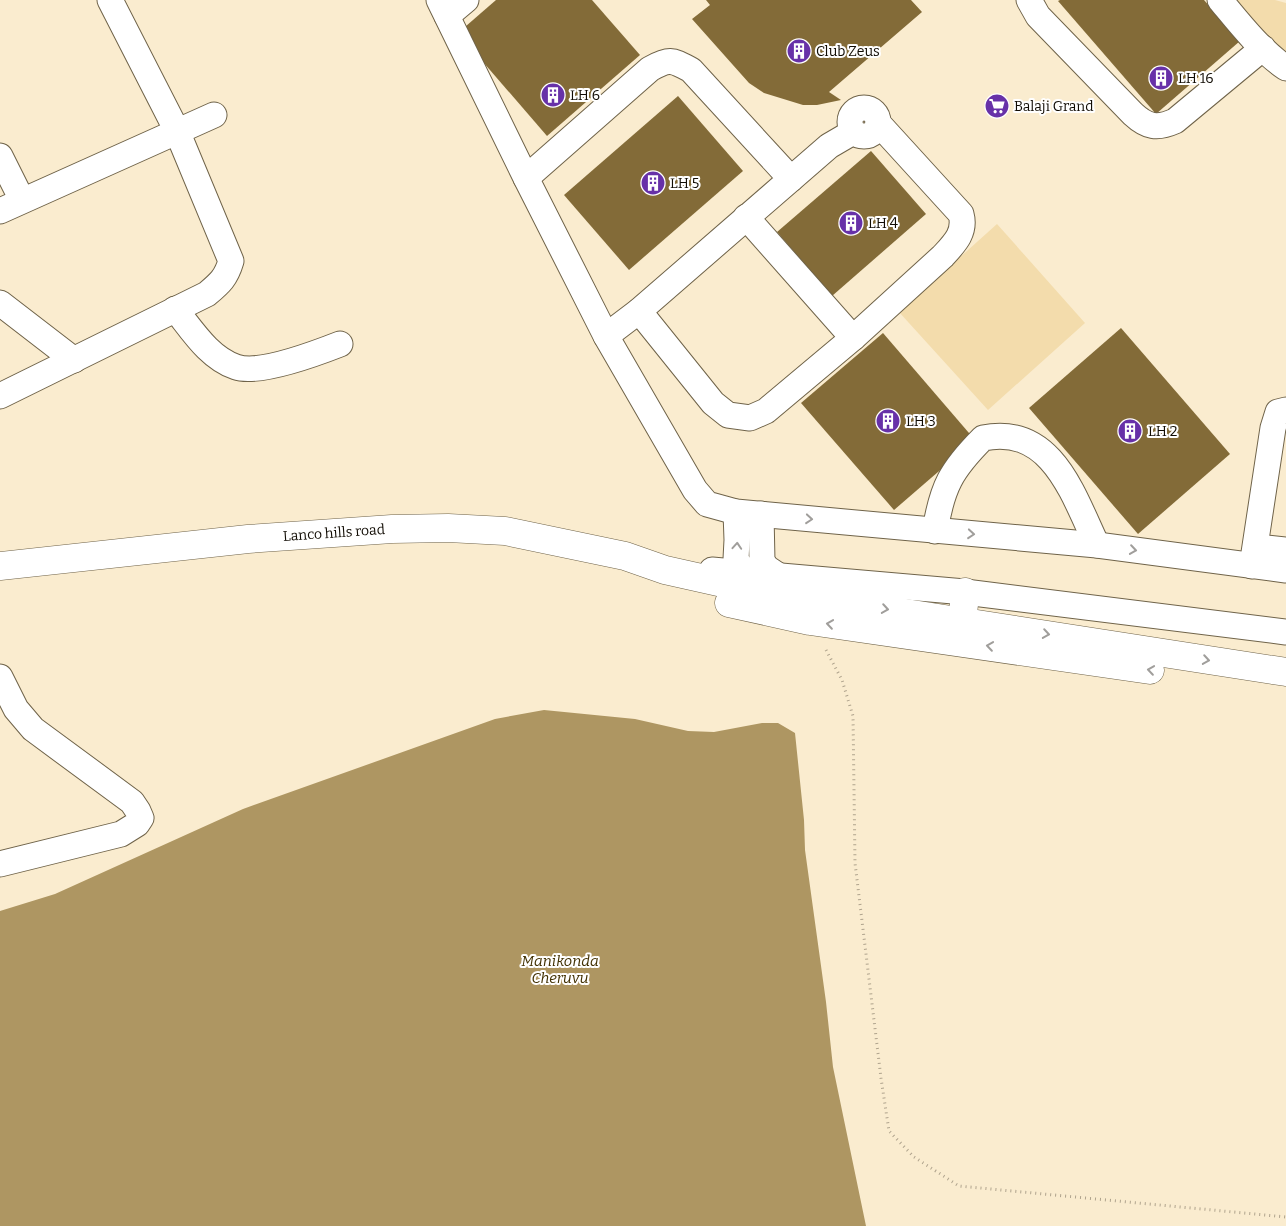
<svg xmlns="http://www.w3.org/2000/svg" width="1286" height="1226" viewBox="0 0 1286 1226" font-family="Bitter,serif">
	<rect width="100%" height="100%" fill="#faeccf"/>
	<g fill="#f3dcac">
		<polygon points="1233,0 1275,0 1286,3 1286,54 1281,53"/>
		<polygon points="997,224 1085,323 988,410 899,312"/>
	</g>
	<polygon fill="#ae9662" points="544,710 635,719 688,731 714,732 762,723 778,723 795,733 804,820 805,850 826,1002 833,1067 866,1226 0,1226 0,911 55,894 243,809 495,719"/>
	<g fill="#836b38">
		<polygon points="496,0 592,0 640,55 547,136 458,33"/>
		<polygon points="706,0 911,0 922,12 829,92 841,100 817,105 803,105 764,93 749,83 692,19 710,5"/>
		<polygon points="1060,0 1204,0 1240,41 1156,114 1058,1"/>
		<polygon points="678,96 743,171 629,270 564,195"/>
		<polygon points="871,151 926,214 832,296 777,232"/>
		<polygon points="1121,328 1230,454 1138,534 1029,408"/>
		<polygon points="883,333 975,440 894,510 801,403"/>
	</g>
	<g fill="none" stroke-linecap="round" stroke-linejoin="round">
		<defs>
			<g id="minor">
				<polyline points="439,0 526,178 606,336 695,490 707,504 736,512 1097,545 1286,570"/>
				<path d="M 1029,0 L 1038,16 L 1133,114 C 1147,127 1157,129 1175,121 L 1263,48"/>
				<path d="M 1220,0 C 1240,24 1260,50 1286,68"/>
				<polyline points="447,16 466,0"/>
				<circle cx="864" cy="122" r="14"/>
				<polyline points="0,156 22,200"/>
				<path d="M 526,178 L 650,69 C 670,58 672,60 691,70 L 791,179 L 639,311 L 606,336"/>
				<polyline points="791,179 829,146 853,132"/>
				<polyline points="0,211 214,115"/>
				<polyline points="746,217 853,338"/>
				<polyline points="0,303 74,360"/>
				<path d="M 175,309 C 192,330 209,358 236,367 C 259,375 317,353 340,344"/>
				<path d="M 639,311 L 713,403 L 728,415 L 750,418 L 766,411 L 853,338 L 943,256 C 955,243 966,232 961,214 L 878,123"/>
				<path d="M 0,396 L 207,294 C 220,283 226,278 231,261 L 177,131 L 110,0"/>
				<polyline points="736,512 737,540 736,559 740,566 751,573"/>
				<polyline points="761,514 762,561 767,568 779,576"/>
				<path d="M 935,531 C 942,487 951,470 983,438 C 1052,424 1073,495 1097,545"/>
				<polyline points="1256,547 1286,550"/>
				<polyline points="1252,566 1273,428 1278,412 1286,410"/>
				<polyline points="712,570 965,592 1286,632"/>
				<polyline points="0,677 16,709 33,729 132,802 138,811 141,818 137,824 121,834 0,864"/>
			</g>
			<g id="tertiary">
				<polyline points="0,566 248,539 392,529 448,528 505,531 625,556 665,570 750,589 1286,672"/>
				<polyline points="729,603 810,621 1150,670"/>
				<polyline points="961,638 965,592"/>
			</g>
		</defs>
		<use href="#minor" stroke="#6f6349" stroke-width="27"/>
		<use href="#tertiary" stroke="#6f6349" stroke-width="29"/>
		<polyline stroke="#afa38d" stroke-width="3" stroke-dasharray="1 4" stroke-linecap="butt" points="826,650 842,680 853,716 855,863 881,1078 889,1131 914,1157 959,1186 1286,1217"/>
		<use href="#minor" stroke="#fff" stroke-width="25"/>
		<use href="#tertiary" stroke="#fff" stroke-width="28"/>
	</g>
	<defs><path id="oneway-chevron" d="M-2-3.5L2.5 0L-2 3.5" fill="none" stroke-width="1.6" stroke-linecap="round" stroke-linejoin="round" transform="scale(1.25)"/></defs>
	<g stroke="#a09e9b">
		<use href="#oneway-chevron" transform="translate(809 519) rotate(5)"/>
		<use href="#oneway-chevron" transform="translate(971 534) rotate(5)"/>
		<use href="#oneway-chevron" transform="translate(737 546) rotate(-86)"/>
		<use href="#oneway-chevron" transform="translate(1133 550) rotate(8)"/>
		<use href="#oneway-chevron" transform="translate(885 609) rotate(9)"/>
		<use href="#oneway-chevron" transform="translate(830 624) rotate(-172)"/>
		<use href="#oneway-chevron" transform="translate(1046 634) rotate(9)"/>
		<use href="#oneway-chevron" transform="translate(990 646) rotate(-172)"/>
		<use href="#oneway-chevron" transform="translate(1206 660) rotate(9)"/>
		<use href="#oneway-chevron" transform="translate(1151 670) rotate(-172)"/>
	</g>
	<defs>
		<symbol id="building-disc" viewBox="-11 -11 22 22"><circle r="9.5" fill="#6731a8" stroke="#fff"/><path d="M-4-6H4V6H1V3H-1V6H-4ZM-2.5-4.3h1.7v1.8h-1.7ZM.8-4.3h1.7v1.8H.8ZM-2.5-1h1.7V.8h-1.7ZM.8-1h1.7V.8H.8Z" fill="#fff"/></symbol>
		<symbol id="supermarket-disc" viewBox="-11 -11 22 22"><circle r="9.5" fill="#6731a8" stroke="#fff"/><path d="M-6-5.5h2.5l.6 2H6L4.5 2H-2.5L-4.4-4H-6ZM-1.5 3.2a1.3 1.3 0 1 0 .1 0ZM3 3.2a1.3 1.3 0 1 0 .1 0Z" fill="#fff"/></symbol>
	</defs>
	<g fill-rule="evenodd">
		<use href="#building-disc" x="785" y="37" width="28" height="28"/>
		<use href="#building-disc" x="1147" y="64" width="28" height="28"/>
		<use href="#building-disc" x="539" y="81" width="28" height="28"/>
		<use href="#supermarket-disc" x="983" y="92" width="28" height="28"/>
		<use href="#building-disc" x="639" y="169" width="28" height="28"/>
		<use href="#building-disc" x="837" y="209" width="28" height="28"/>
		<use href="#building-disc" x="874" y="407" width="28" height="28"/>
		<use href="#building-disc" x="1116" y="417" width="28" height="28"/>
	</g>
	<g text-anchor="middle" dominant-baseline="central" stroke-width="4" stroke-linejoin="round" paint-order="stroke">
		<g font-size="14" fill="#110c04" stroke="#fff" text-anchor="start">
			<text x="816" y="51">Club Zeus</text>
			<text x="1178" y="78">LH 16</text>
			<text x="570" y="95">LH 6</text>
			<text x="1014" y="106">Balaji Grand</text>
			<text x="670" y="183">LH 5</text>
			<text x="868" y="223">LH 4</text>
			<text x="906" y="421">LH 3</text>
			<text x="1148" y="431">LH 2</text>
		</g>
		<g font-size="14" fill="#110c04" stroke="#fff">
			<text transform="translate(334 533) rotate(-4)">Lanco hills road</text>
		</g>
		<g font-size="15" font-style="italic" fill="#423103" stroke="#fff">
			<text x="560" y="961">Manikonda<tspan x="560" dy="17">Cheruvu</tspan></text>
		</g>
	</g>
</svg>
